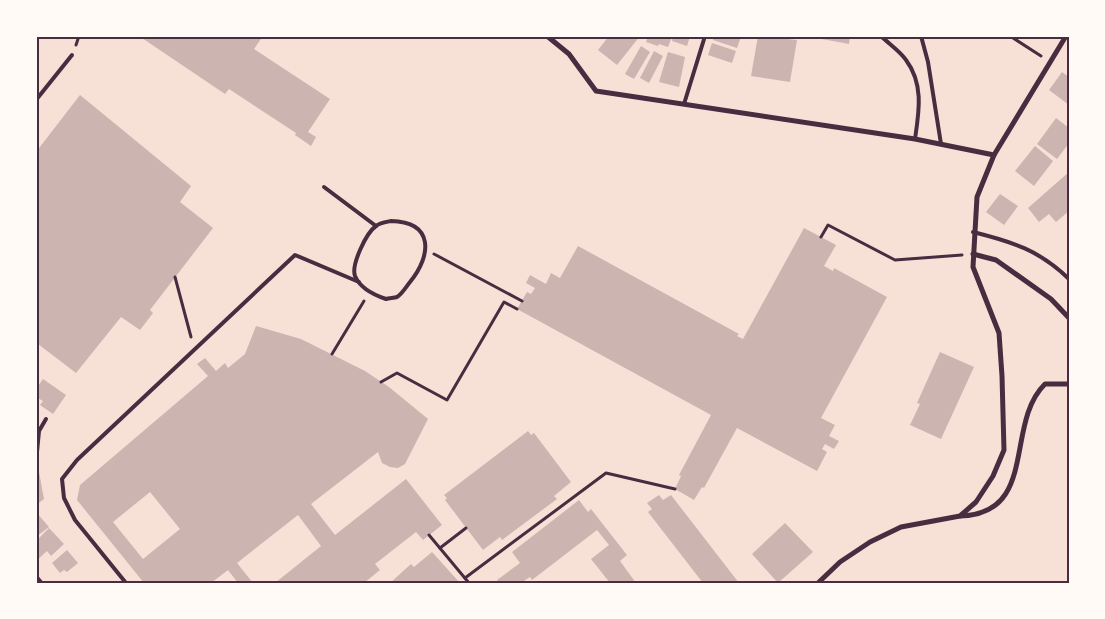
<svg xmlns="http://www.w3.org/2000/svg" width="1105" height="619" viewBox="0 0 1105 619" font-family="Quicksand,sans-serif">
	<rect width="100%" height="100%" fill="#f7e1d7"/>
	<g fill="#ccb4b1" fill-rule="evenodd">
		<polygon points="139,36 263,36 254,49 330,99 308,132 316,137 311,146 295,135 296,133 229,89 225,94"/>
		<polygon points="609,36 640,36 617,65 598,50"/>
		<polygon points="648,36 661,36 671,39 668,47 659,44 658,46 646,42"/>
		<polygon points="673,36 690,36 687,46 672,41"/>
		<polygon points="714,36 739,36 741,37 737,48 713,40"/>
		<polygon points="758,36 797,40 790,82 751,76"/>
		<polygon points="805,36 850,36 849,44"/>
		<polygon points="712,43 736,51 732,63 708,55"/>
		<polygon points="641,46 650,52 634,79 625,74"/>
		<polygon points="654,51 663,56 649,83 640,78"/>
		<polygon points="668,52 685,57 679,87 659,82"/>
		<polygon points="1062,72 1069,77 1069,105 1049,90"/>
		<polygon points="80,95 191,186 180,202 213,228 150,310 153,313 140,330 121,317 76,373 38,344 36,346 36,152"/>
		<polygon points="1056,118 1069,128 1069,143 1057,159 1037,144"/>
		<polygon points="1035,146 1053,161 1034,186 1015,171"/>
		<polygon points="1069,172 1069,211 1056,222 1049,214 1039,222 1028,208"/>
		<polygon points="1000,194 1018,206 1004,225 986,212"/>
		<polygon points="804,228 836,245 824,266 833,271 834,268 887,297 821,418 835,425 829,436 839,441 834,449 825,444 822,449 827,452 817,471 737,428 704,488 702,487 694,500 675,489 681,476 679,475 711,415 517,309 527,292 531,294 535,288 526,283 530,275 546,284 551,273 560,278 578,246 739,334 737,336 743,339"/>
		<path d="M 256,326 L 301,339 L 365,371 L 389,387 L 428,419 L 405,464 L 398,468 L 390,467 L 382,463 L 378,452 L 311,504 L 335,535 L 406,479 L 442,525 L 423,540 L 416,532 L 375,564 L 380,570 L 364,583 L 275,583 L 321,546 L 298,515 L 237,563 L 253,583 L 238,583 L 228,570 L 211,583 L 144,583 L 77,500 L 80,485 L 208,376 L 197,364 L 205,358 L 216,371 L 225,363 L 228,368 L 245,354 ZM 150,492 L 180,529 L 143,559 L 113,522 Z"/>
		<polygon points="940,352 974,367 941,439 910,425 920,404 917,403"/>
		<polygon points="43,379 66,395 53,414 40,405 43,401 36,397 36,389"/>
		<polygon points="528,431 531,435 534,433 571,482 554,496 557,499 502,540 500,537 483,550 445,500 447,498 444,495"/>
		<polygon points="36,469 39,472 44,499 36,505"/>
		<polygon points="659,495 663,500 671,495 739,583 703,583 648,512 652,509 647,503"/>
		<polygon points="579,500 588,512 591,509 627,555 620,561 636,583 610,583 591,559 609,545 597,530 532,580 530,577 524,581 526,583 499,583 497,580 520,563 512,552"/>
		<polygon points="36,512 49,527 36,537"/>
		<polygon points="785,523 813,552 778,583 752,554"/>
		<polygon points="49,528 64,544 51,556 47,551 36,561 36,541"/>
		<polygon points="67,550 78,563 67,572 64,570 60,573 52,563"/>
		<polygon points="432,552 460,583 390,583 411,564 414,567"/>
	</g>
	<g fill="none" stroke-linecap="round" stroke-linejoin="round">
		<g stroke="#4a2c40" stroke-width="3">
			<polyline points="1010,36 1041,56"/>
			<polyline points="76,45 79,36"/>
			<polyline points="821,237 828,225 895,260 962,255"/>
			<polyline points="434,254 522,301"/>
			<polyline points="175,277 191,337"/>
			<polyline points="332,354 364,301"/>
			<polyline points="381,382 397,373 447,400 504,302 517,309"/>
			<polyline points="429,535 469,583"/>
			<polyline points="440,548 466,528"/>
			<polyline points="465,578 606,473 675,489"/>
		</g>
		<g stroke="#4a2c40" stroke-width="4">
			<path d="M 881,36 C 889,44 900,51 906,60 C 924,84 919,112 915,139"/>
			<polyline points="921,36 928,62 941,144"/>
			<polyline points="36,100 72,55"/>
			<polyline points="684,104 705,36"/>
			<polyline points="324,187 376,226"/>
			<path d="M 391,221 C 434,222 432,255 410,282 C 406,287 402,294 397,297 C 394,298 389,298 386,299 C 374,295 360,288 355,276 C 351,265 366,233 376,226 C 379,223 386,222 391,221 Z"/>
			<path d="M 973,232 C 1013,242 1039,250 1069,279"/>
			<polyline points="36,462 39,431 46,419"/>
			<polyline points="126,583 75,520 64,498 62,479 77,460 295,255 359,282"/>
		</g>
		<g stroke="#4a2c40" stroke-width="5">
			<polyline points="547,36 569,54 596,91 915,139 994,155"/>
			<polyline points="973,254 996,260 1051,299 1069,318"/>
			<path d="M 960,516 C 1039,514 1004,424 1045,384 L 1069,384"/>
			<polyline points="36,577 41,583"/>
			<polyline points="818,583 840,562 870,542 901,527 960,516 976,502 993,476 1004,450 1002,376 999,333 973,267 977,197 994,155 1066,36"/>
		</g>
	</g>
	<rect width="1105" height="619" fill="none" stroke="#fffaf5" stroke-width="75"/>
	<rect x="38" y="38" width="1030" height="544" fill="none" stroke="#4a2c40" stroke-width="2"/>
</svg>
